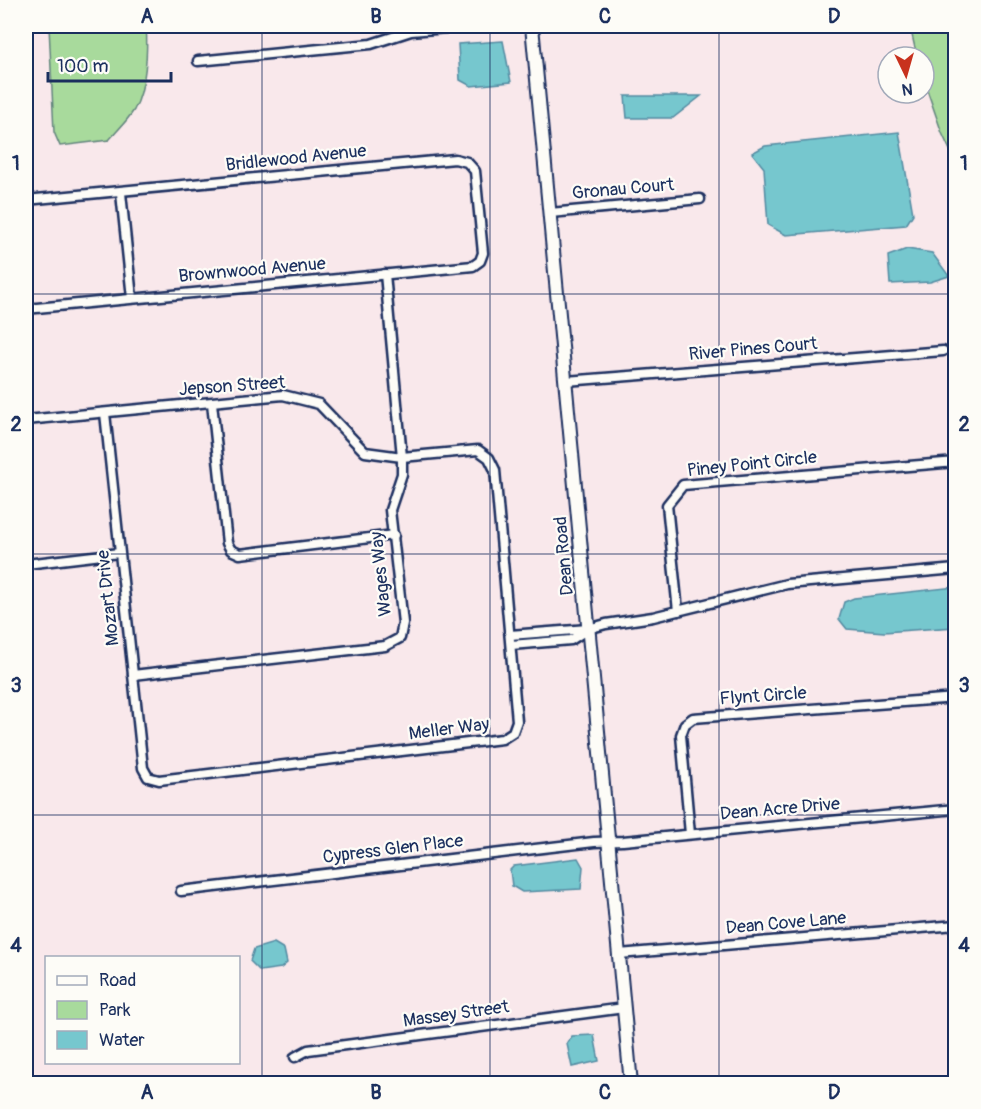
<svg xmlns="http://www.w3.org/2000/svg" width="981" height="1109" viewBox="0 0 981 1109" font-family="Pangolin,sans-serif">
	<rect width="100%" height="100%" fill="#f9e8eb"/>
	<filter id="ink" filterUnits="userSpaceOnUse"><feTurbulence type="fractalNoise" baseFrequency=".0167" numOctaves="2"/><feDisplacementMap in="SourceGraphic" scale="12" xChannelSelector="R" yChannelSelector="G"/><feConvolveMatrix kernelMatrix="1 2 1 2 8 2 1 2 1" color-interpolation-filters="sRGB"/></filter>
	<g filter="url(#ink)">
		<g fill="#a8da9c" stroke="#62847d" stroke-width="1.5">
			<path d="M 49,26 L 146,26 C 148,50 146,89 134,110 C 127,121 117,131 109,140 L 60,146 L 54,132 Z"/>
			<polygon points="910,26 955,26 955,161 942,133 924,81 924,57 917,57"/>
		</g>
		<g fill="#76c7ce" stroke="#528aa1" stroke-width="1.5">
			<polygon points="503,41 511,82 471,86 460,80 458,44"/>
			<polygon points="625,96 701,96 673,118 627,118"/>
			<polygon points="899,132 913,214 906,225 786,235 768,225 764,168 752,153 765,146"/>
			<polygon points="907,249 932,253 949,276 930,282 890,284 888,256"/>
			<polygon points="955,587 955,627 884,632 847,629 839,619 844,602 854,598"/>
			<polygon points="578,858 583,867 581,889 522,892 512,886 510,870 514,866"/>
			<polygon points="274,943 284,949 287,963 281,968 260,971 250,961 254,949"/>
			<polygon points="594,1035 599,1061 572,1067 567,1044 572,1036"/>
		</g>
		<g fill="none" stroke-linecap="round" stroke-linejoin="round">
			<polyline stroke="#528aa1" stroke-width="2" points="956,29 954,43 956,54"/>
			<defs>
				<g id="minor">
					<polyline points="198,61 371,44 411,31 471,26"/>
					<polyline points="121,193 132,298"/>
					<polyline points="26,200 455,159 467,162 475,171 483,253 480,261 473,266 26,309"/>
					<polyline points="550,213 700,199"/>
					<polyline points="566,381 943,351"/>
					<polyline points="212,403 227,543 231,550 240,554 394,535"/>
					<polyline points="26,420 283,395 319,404 365,452 402,457 478,450 489,458 495,470 517,721 513,732 502,739 159,780 148,777 143,768 105,413"/>
					<polyline points="26,564 119,553"/>
					<polyline points="678,611 667,505 683,485 956,462"/>
					<polyline points="510,635 588,629"/>
					<polyline points="511,645 571,640 588,629 606,624 653,617 787,584 956,569"/>
					<polyline points="133,675 385,646 400,638 403,623 390,510 402,474 402,457 385,274"/>
					<polyline points="690,834 681,735 685,724 693,718 956,698"/>
					<polyline points="181,891 594,842 623,841 956,809"/>
					<polyline points="619,954 956,925"/>
					<polyline points="295,1057 308,1050 624,1008"/>
					<polyline points="616,1084 631,1081"/>
				</g>
				<polyline id="secondary" points="532,26 631,1084"/>
			</defs>
			<use href="#minor" stroke="#1b2f5e" stroke-width="13"/>
			<use href="#secondary" stroke="#1b2f5e" stroke-width="16"/>
			<use href="#minor" stroke="#fdfcf7" stroke-width="8"/>
			<use href="#secondary" stroke="#fdfcf7" stroke-width="12"/>
		</g>
	</g>
	<path fill="none" stroke="#1b2f5e" stroke-width="1.5" stroke-opacity="0.55" d="M 262,26 L 262,1084M 490,26 L 490,1084M 719,26 L 719,1084M 26,294 L 956,294M 26,554 L 956,554M 26,815 L 956,815"/>
	<g text-anchor="middle" dominant-baseline="central" stroke-width="4.5" stroke-linejoin="round" paint-order="stroke">
		<g font-size="18" fill="#1b2f5e" stroke="#fdfcf7">
			<text transform="translate(296 158) rotate(-6)">Bridlewood Avenue</text>
			<text transform="translate(623 189) rotate(-5)">Gronau Court</text>
			<text transform="translate(252 270) rotate(-5)">Brownwood Avenue</text>
			<text transform="translate(753 349) rotate(-5)">River Pines Court</text>
			<text transform="translate(232 386) rotate(-4)">Jepson Street</text>
			<text transform="translate(752 464) rotate(-6)">Piney Point Circle</text>
			<text transform="translate(564 556) rotate(-95)">Dean Road</text>
			<text transform="translate(381 574) rotate(-96)">Wages Way</text>
			<text transform="translate(108 598) rotate(-96)">Mozart Drive</text>
			<text transform="translate(763 696) rotate(-4)">Flynt Circle</text>
			<text transform="translate(449 729) rotate(-7)">Meller Way</text>
			<text transform="translate(780 809) rotate(-5)">Dean Acre Drive</text>
			<text transform="translate(393 849) rotate(-7)">Cypress Glen Place</text>
			<text transform="translate(786 923) rotate(-5)">Dean Cove Lane</text>
			<text transform="translate(456 1014) rotate(-8)">Massey Street</text>
		</g>
	</g>
	<rect width="981" height="1109" fill="none" stroke="#fdfcf7" stroke-width="66"/>
	<rect x="45" y="956" width="195" height="108" fill="#fdfcf7" stroke="#a3aaba" stroke-width="1.5"/>
	<rect x="57" y="976" width="30" height="9" fill="#fdfcf7" stroke="#a3aaba" stroke-width="1.5"/>
	<text x="99" y="986" font-size="18" fill="#1b2f5e">Road</text>
	<rect x="57" y="1001" width="30" height="18" fill="#a8da9c" stroke="#a3aaba" stroke-width="1.5"/>
	<text x="99" y="1016" font-size="18" fill="#1b2f5e">Park</text>
	<rect x="57" y="1031" width="30" height="18" fill="#76c7ce" stroke="#a3aaba" stroke-width="1.5"/>
	<text x="99" y="1046" font-size="18" fill="#1b2f5e">Water</text>
	<g transform="translate(906 75) rotate(175)"><circle r="28" fill="#fdfcf7" stroke="#a3aaba" stroke-width="1.5"/>
	<path d="M0-4.5L10 22L0 15L-10 22Z" fill="#c8321e"/>
	<text y="-9" font-size="16" font-weight="bold" text-anchor="middle" fill="#1b2f5e">N</text>
	</g>
	<path d="M48 72v9h123v-9" fill="none" stroke="#1b2f5e" stroke-width="3"/>
	<text x="57" y="72" font-size="18" fill="#1b2f5e" stroke="#fdfcf7" stroke-width="4.5" paint-order="stroke">100 m</text>
	<rect x="33" y="33" width="915" height="1043" fill="none" stroke="#1b2f5e" stroke-width="2"/>
	<g font-size="20" text-anchor="middle" font-weight="bold" fill="#1b2f5e">
		<text x="147" y="23">A</text>
		<text x="376" y="23">B</text>
		<text x="605" y="23">C</text>
		<text x="834" y="23">D</text>
		<text x="16" y="170">1</text>
		<text x="964" y="170">1</text>
		<text x="16" y="431">2</text>
		<text x="964" y="431">2</text>
		<text x="16" y="692">3</text>
		<text x="964" y="692">3</text>
		<text x="16" y="952">4</text>
		<text x="964" y="952">4</text>
		<text x="147" y="1099">A</text>
		<text x="376" y="1099">B</text>
		<text x="605" y="1099">C</text>
		<text x="834" y="1099">D</text>
	</g>
</svg>
